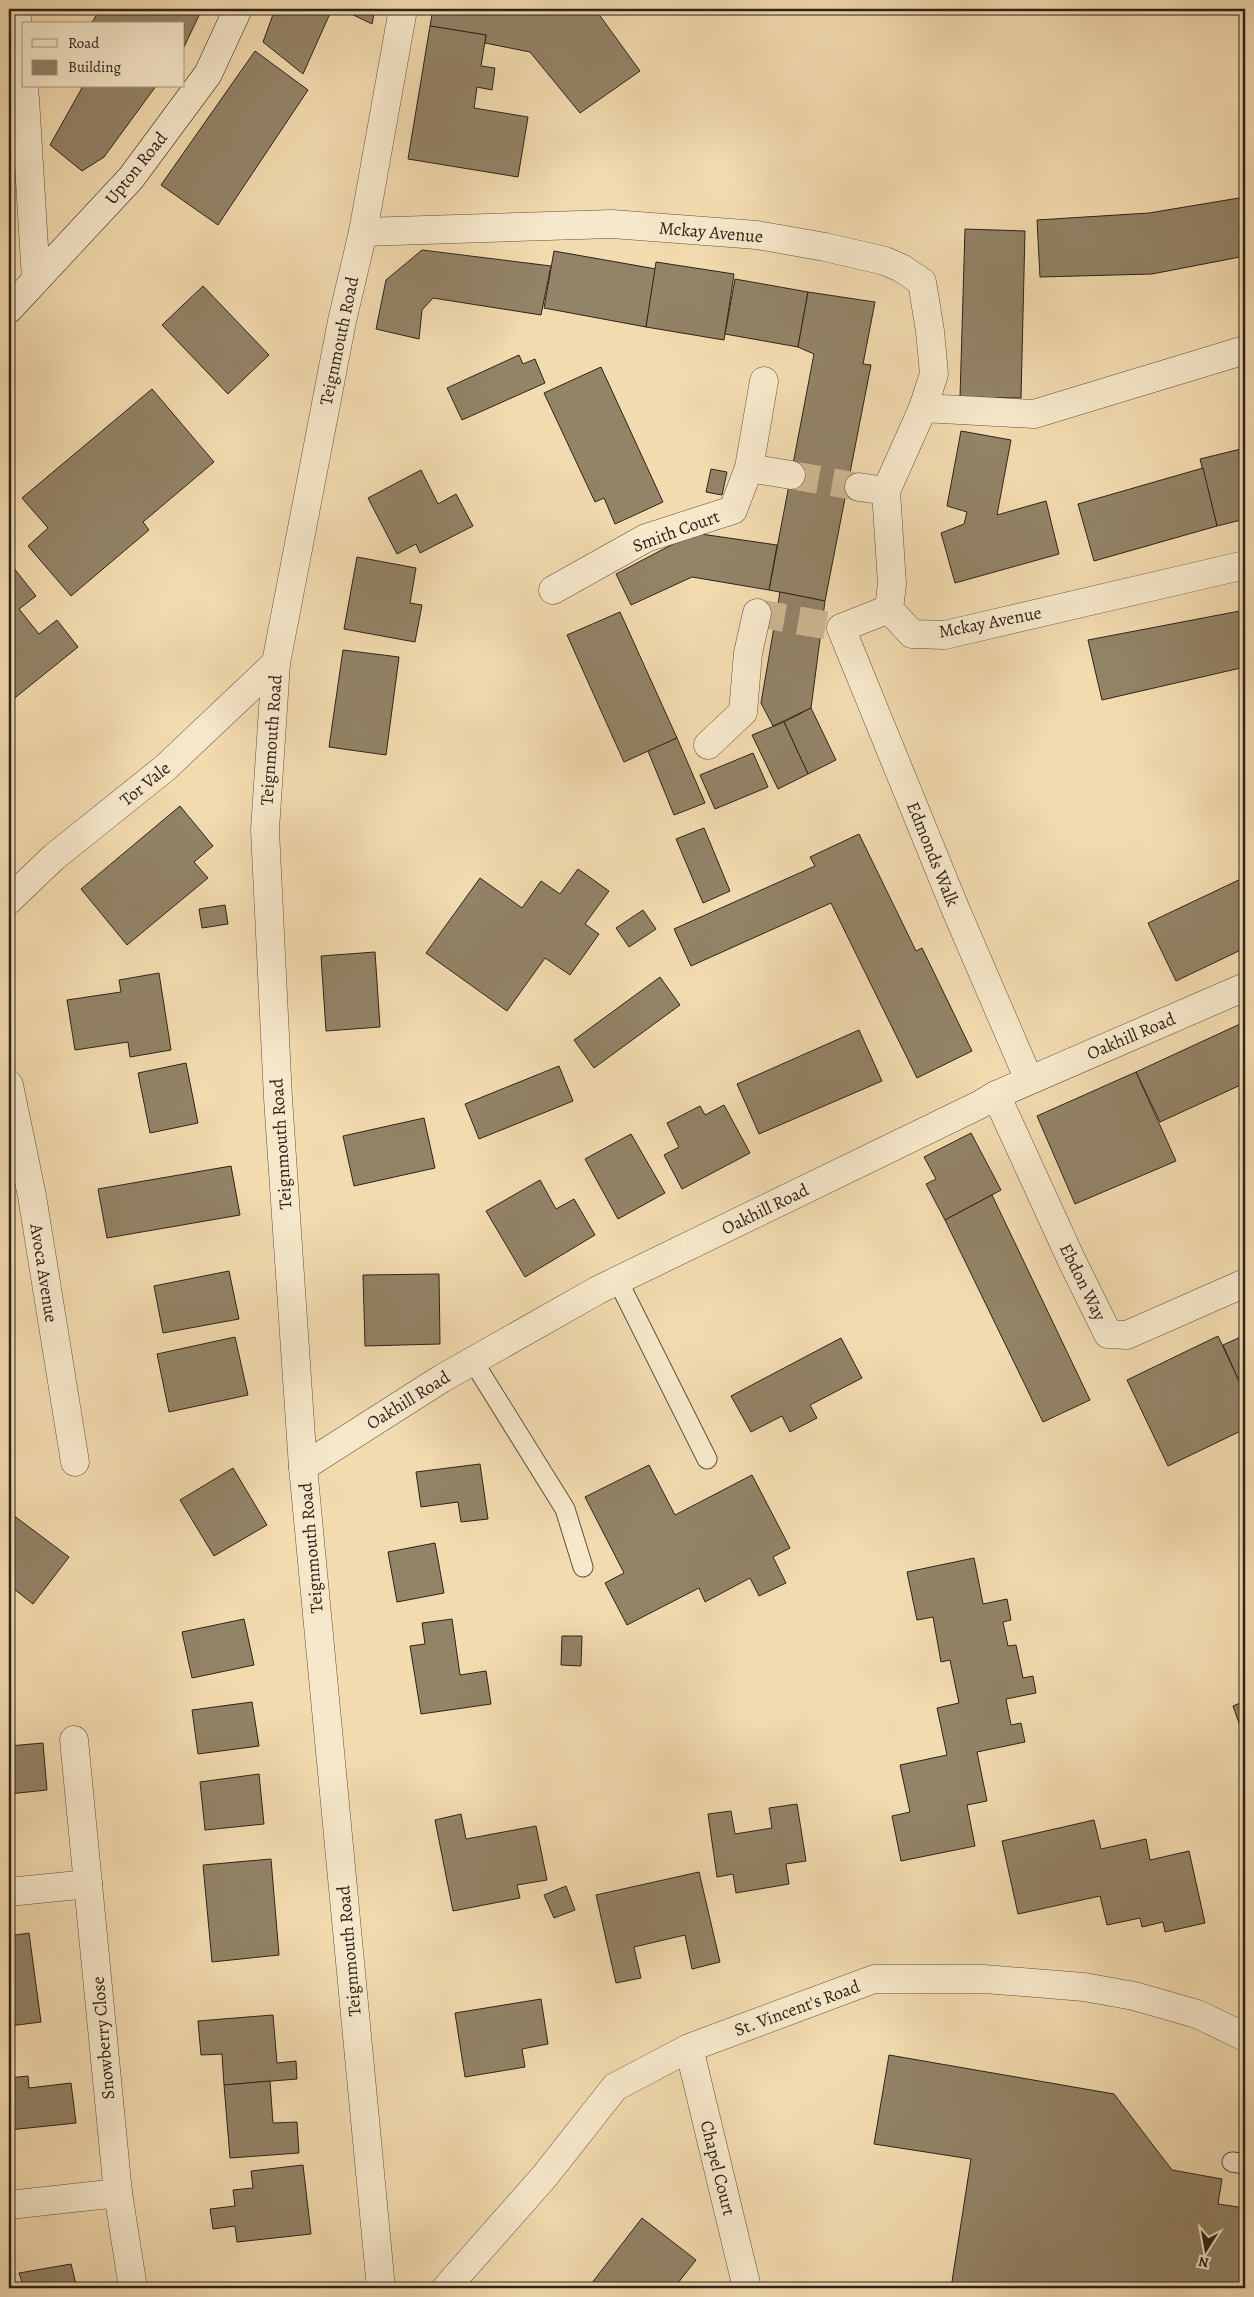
<svg xmlns="http://www.w3.org/2000/svg" width="1254" height="2297" viewBox="0 0 1254 2297" font-family="Alegreya,serif">
	<rect width="100%" height="100%" fill="#f2dbaf"/>
	<filter id="stains"><feTurbulence type="fractalNoise" baseFrequency=".004" numOctaves="4"/><feColorMatrix values="0 0 0 0 .2 0 0 0 0 .09 0 0 0 0 .02 0 0 0 .5 -.17"/></filter>
	<radialGradient id="worn" r=".72"><stop offset=".6" stop-color="#630" stop-opacity="0"/><stop offset="1" stop-color="#630" stop-opacity=".3"/></radialGradient>
	<g fill="#938367" stroke="#2d231a">
		<polygon points="100,9 202,9 184,47 184,24 91,24"/>
		<polygon points="275,9 332,9 303,74 263,42"/>
		<polygon points="341,9 375,9 372,24"/>
		<polygon points="433,9 595,9 640,71 580,113 530,52 485,43 486,35 430,26"/>
		<polygon points="430,26 486,35 481,66 495,68 492,90 477,87 474,108 528,117 518,177 408,159"/>
		<polygon points="255,51 308,90 218,225 161,185"/>
		<polygon points="83,86 156,86 104,157 82,171 50,145"/>
		<polygon points="1245,197 1245,256 1152,274 1040,277 1037,220 1149,213"/>
		<polygon points="965,229 1025,231 1021,398 960,397"/>
		<polygon points="422,250 551,266 541,315 433,298 422,310 419,339 376,329 386,280"/>
		<polygon points="554,251 656,269 646,327 544,308"/>
		<polygon points="656,262 734,274 724,340 646,327"/>
		<polygon points="735,279 808,292 798,347 725,334"/>
		<polygon points="203,286 269,355 228,394 162,325"/>
		<polygon points="808,292 875,302 863,364 871,365 825,601 769,590 814,354 798,347"/>
		<polygon points="519,355 523,364 535,359 545,383 462,420 447,388"/>
		<polygon points="601,367 663,502 615,524 604,498 595,502 544,393"/>
		<polygon points="152,389 214,462 143,522 149,530 71,596 28,546 48,528 22,498"/>
		<polygon points="961,431 1011,440 997,515 1046,501 1059,554 955,583 941,533 964,524 967,512 947,506"/>
		<polygon points="1245,448 1245,519 1217,526 1200,459"/>
		<polygon points="1203,468 1217,526 1094,561 1078,504"/>
		<polygon points="711,469 727,472 722,495 706,492"/>
		<polygon points="421,470 438,504 456,494 473,526 420,553 416,544 397,554 368,498"/>
		<polygon points="694,533 777,545 769,590 692,577 631,605 616,574"/>
		<polygon points="357,557 416,568 410,603 422,605 415,642 344,629"/>
		<polygon points="9,562 36,596 19,609 39,634 57,620 78,647 11,701 9,699"/>
		<polygon points="780,592 825,601 811,708 773,726 761,703"/>
		<polygon points="1245,610 1245,667 1102,700 1088,640"/>
		<polygon points="620,612 677,738 624,762 567,635"/>
		<polygon points="343,650 399,657 386,755 329,747"/>
		<polygon points="811,708 836,760 808,774 784,722"/>
		<polygon points="784,722 808,774 778,789 752,735"/>
		<polygon points="677,738 705,803 674,815 648,751"/>
		<polygon points="753,753 768,787 715,809 700,775"/>
		<polygon points="180,806 213,846 194,862 208,878 127,945 81,889"/>
		<polygon points="704,828 730,891 703,903 676,839"/>
		<polygon points="859,834 916,951 922,948 972,1051 917,1078 831,903 691,966 674,929 815,866 810,857"/>
		<polygon points="578,869 609,891 585,924 599,934 570,975 545,958 507,1011 426,953 480,878 522,908 541,881 560,894"/>
		<polygon points="1245,877 1245,948 1176,981 1148,923"/>
		<polygon points="225,905 228,924 202,928 199,909"/>
		<polygon points="643,910 656,929 629,947 616,928"/>
		<polygon points="375,952 380,1027 326,1031 321,956"/>
		<polygon points="159,973 171,1050 130,1057 128,1042 75,1050 67,1000 121,992 119,980"/>
		<polygon points="660,977 680,1005 594,1068 574,1040"/>
		<polygon points="1240,1024 1245,1035 1245,1083 1160,1122 1136,1072"/>
		<polygon points="859,1030 882,1081 759,1134 737,1084"/>
		<polygon points="186,1063 198,1123 150,1133 138,1073"/>
		<polygon points="559,1066 573,1101 479,1139 465,1104"/>
		<polygon points="1136,1072 1176,1161 1075,1204 1037,1116"/>
		<polygon points="724,1105 750,1153 682,1189 664,1155 679,1147 667,1123 700,1106 705,1115"/>
		<polygon points="424,1118 435,1168 354,1186 343,1136"/>
		<polygon points="971,1133 1001,1190 945,1220 926,1184 936,1179 924,1157"/>
		<polygon points="631,1134 665,1193 618,1219 585,1159"/>
		<polygon points="231,1166 240,1215 107,1238 98,1189"/>
		<polygon points="540,1180 556,1209 574,1199 595,1235 525,1277 486,1211"/>
		<polygon points="992,1195 1090,1400 1043,1422 945,1220"/>
		<polygon points="229,1271 239,1319 163,1333 154,1286"/>
		<polygon points="439,1274 440,1344 365,1346 363,1275"/>
		<polygon points="1245,1335 1245,1376 1238,1379 1223,1345"/>
		<polygon points="1218,1336 1245,1394 1245,1429 1168,1466 1127,1380"/>
		<polygon points="235,1337 248,1395 169,1412 157,1354"/>
		<polygon points="841,1338 862,1378 810,1405 817,1418 790,1432 782,1416 751,1432 731,1396"/>
		<polygon points="480,1464 488,1519 461,1522 458,1502 421,1507 416,1472"/>
		<polygon points="649,1465 675,1515 752,1475 790,1548 773,1557 786,1583 759,1596 750,1578 705,1602 699,1588 627,1625 605,1583 624,1573 585,1497"/>
		<polygon points="233,1468 267,1525 214,1556 180,1500"/>
		<polygon points="9,1512 69,1557 33,1604 9,1585"/>
		<polygon points="435,1543 444,1593 397,1602 388,1552"/>
		<polygon points="974,1558 983,1604 1007,1599 1011,1620 1003,1622 1008,1646 1016,1645 1023,1678 1033,1676 1036,1693 1006,1699 1011,1725 1021,1723 1025,1742 977,1752 987,1801 967,1805 975,1846 901,1861 892,1816 910,1812 900,1765 947,1755 937,1708 959,1703 950,1660 941,1662 933,1617 917,1620 907,1572"/>
		<polygon points="244,1619 254,1665 192,1678 182,1632"/>
		<polygon points="452,1619 460,1675 486,1671 491,1704 421,1714 410,1646 425,1644 422,1623"/>
		<polygon points="562,1636 582,1636 581,1666 561,1665"/>
		<polygon points="1245,1701 1245,1740 1233,1706"/>
		<polygon points="252,1702 259,1746 198,1754 192,1710"/>
		<polygon points="43,1743 47,1790 9,1794 9,1746"/>
		<polygon points="259,1774 264,1824 205,1830 200,1782"/>
		<polygon points="797,1804 806,1861 786,1864 789,1884 736,1893 733,1874 717,1877 708,1814 731,1811 735,1834 772,1828 769,1808"/>
		<polygon points="461,1814 466,1839 536,1826 547,1880 517,1885 520,1898 453,1911 435,1820"/>
		<polygon points="1094,1820 1101,1849 1146,1839 1150,1860 1189,1851 1205,1923 1165,1932 1163,1922 1142,1927 1140,1918 1107,1925 1100,1896 1018,1914 1002,1841"/>
		<polygon points="271,1859 279,1955 212,1962 203,1865"/>
		<polygon points="699,1872 720,1962 692,1969 685,1935 634,1947 641,1978 616,1983 596,1895"/>
		<polygon points="566,1886 575,1910 554,1918 544,1895"/>
		<polygon points="29,1933 41,2022 9,2026 9,1936"/>
		<polygon points="541,1999 548,2044 522,2049 525,2067 465,2077 455,2013"/>
		<polygon points="273,2015 277,2063 296,2061 297,2079 224,2085 222,2054 201,2055 198,2021"/>
		<polygon points="889,2055 1114,2094 1172,2170 1222,2179 1218,2204 1245,2208 1245,2288 951,2288 971,2159 874,2144"/>
		<polygon points="28,2076 29,2088 71,2083 76,2123 9,2130 9,2078"/>
		<polygon points="270,2081 273,2123 297,2122 299,2153 230,2158 224,2085"/>
		<polygon points="303,2165 311,2234 237,2242 235,2226 213,2229 210,2209 235,2206 233,2190 253,2188 251,2171"/>
		<polygon points="642,2218 696,2260 674,2288 588,2288"/>
		<polygon points="71,2264 77,2288 24,2288 19,2273"/>
		<polygon points="313,2285 313,2288 286,2288"/>
	</g>
	<g fill="none" stroke-linecap="round" stroke-linejoin="round">
		<g stroke="#cbb691" stroke-width="28" stroke-dasharray="28 14" stroke-linecap="butt">
			<polyline points="791,475 859,487"/>
			<polyline points="757,613 841,628"/>
		</g>
		<defs>
			<g id="lane">
				<polyline points="618,1281 707,1459"/>
				<polyline points="473,1361 565,1509 583,1567"/>
				<polyline points="1232,2162 1245,2164"/>
			</g>
			<g id="street">
				<polyline points="16,9 25,99 36,280"/>
				<polyline points="363,232 612,224 757,235 825,247 885,261 901,268 922,282 930,331 934,374 923,408 886,491 892,584 889,609 912,634 945,635 1245,565"/>
				<polyline points="923,408 1034,414 1245,350"/>
				<polyline points="749,468 764,381"/>
				<polyline points="859,487 886,491"/>
				<polyline points="553,590 646,538 733,510 749,468 791,475"/>
				<polyline points="889,609 841,628 955,908 1029,1080"/>
				<polyline points="708,745 743,712 748,653 757,613"/>
				<polyline points="9,900 54,857 165,768 276,663"/>
				<polyline points="9,1085 32,1196 75,1462"/>
				<polyline points="996,1095 1072,1261 1108,1334 1127,1335 1245,1283"/>
				<polyline points="303,1467 441,1379 598,1290 979,1105 996,1095 1245,987"/>
				<polyline points="74,1740 118,2193 133,2288"/>
				<polyline points="9,1892 88,1884"/>
				<polyline points="689,2048 747,2288"/>
				<polyline points="9,2205 118,2193"/>
				<polyline points="381,2288 303,1467 278,1098 265,830 276,663 342,321 363,232 403,9"/>
				<polyline points="446,2288 544,2177 615,2087 689,2048 874,1979 984,1979 1084,1987 1134,1996 1197,2014 1245,2037"/>
			</g>
			<polyline id="secondary" points="9,309 131,178 208,74 238,9"/>
		</defs>
		<use href="#lane" stroke="#5e513f" stroke-width="21"/>
		<use href="#street" stroke="#5e513f" stroke-width="29"/>
		<use href="#secondary" stroke="#2d231a" stroke-width="29"/>
		<use href="#lane" stroke="#f7e8cb" stroke-width="19"/>
		<use href="#street" stroke="#f7e8cb" stroke-width="28"/>
		<use href="#secondary" stroke="#f7e8cb" stroke-width="28"/>
	</g>
	<g text-anchor="middle" dominant-baseline="central" stroke-width="4.5" stroke-linejoin="round" paint-order="stroke">
		<g font-size="18" fill="#2d231a" stroke="#f7e8cb">
			<text transform="translate(136 168) rotate(-51)">Upton Road</text>
			<text transform="translate(711 232) rotate(5)">Mckay Avenue</text>
			<text transform="translate(339 341) rotate(-78)">Teignmouth Road</text>
			<text transform="translate(676 531) rotate(-20)">Smith Court</text>
			<text transform="translate(990 622) rotate(-11)">Mckay Avenue</text>
			<text transform="translate(271 740) rotate(-86)">Teignmouth Road</text>
			<text transform="translate(145 784) rotate(-39)">Tor Vale</text>
			<text transform="translate(933 854) rotate(68)">Edmonds Walk</text>
			<text transform="translate(1131 1036) rotate(-23)">Oakhill Road</text>
			<text transform="translate(281 1144) rotate(-94)">Teignmouth Road</text>
			<text transform="translate(765 1209) rotate(-26)">Oakhill Road</text>
			<text transform="translate(44 1273) rotate(81)">Avoca Avenue</text>
			<text transform="translate(1083 1282) rotate(64)">Ebdon Way</text>
			<text transform="translate(408 1400) rotate(-32)">Oakhill Road</text>
			<text transform="translate(311 1548) rotate(-95)">Teignmouth Road</text>
			<text transform="translate(349 1951) rotate(-95)">Teignmouth Road</text>
			<text transform="translate(797 2008) rotate(-20)">St. Vincent's Road</text>
			<text transform="translate(103 2038) rotate(-95)">Snowberry Close</text>
			<text transform="translate(718 2168) rotate(76)">Chapel Court</text>
		</g>
	</g>
	<rect width="1254" height="2297" fill="none" stroke="#f2dbaf" stroke-width="30"/>
	<rect x="10" y="10" width="1234" height="2277" fill="none" stroke="#2d231a" stroke-width="2.5"/>
	<rect x="15" y="15" width="1224" height="2267" fill="none" stroke="#2d231a"/>
	<rect x="22" y="22" width="162" height="65" fill="#f7e8cb" stroke="#a69984"/>
	<rect x="32" y="39" width="25" height="8" fill="#f7e8cb" stroke="#a69984"/>
	<text x="68" y="48" font-size="15" fill="#2d231a">Road</text>
	<rect x="32" y="60" width="25" height="15" fill="#938367" stroke="#a69984"/>
	<text x="68" y="72" font-size="15" fill="#2d231a">Building</text>
	<g transform="translate(1206 2250) rotate(191)" stroke="#f7e8cb" stroke-width="4" paint-order="stroke">
	<path d="M0-4L9 19L0 12L-9 19Z" fill="#2d231a"/>
	<text y="-8" font-size="14" font-weight="bold" text-anchor="middle" fill="#2d231a">N</text>
	</g>
	<rect width="100%" height="100%" filter="url(#stains)"/>
	<rect width="100%" height="100%" fill="url(#worn)"/>
</svg>
